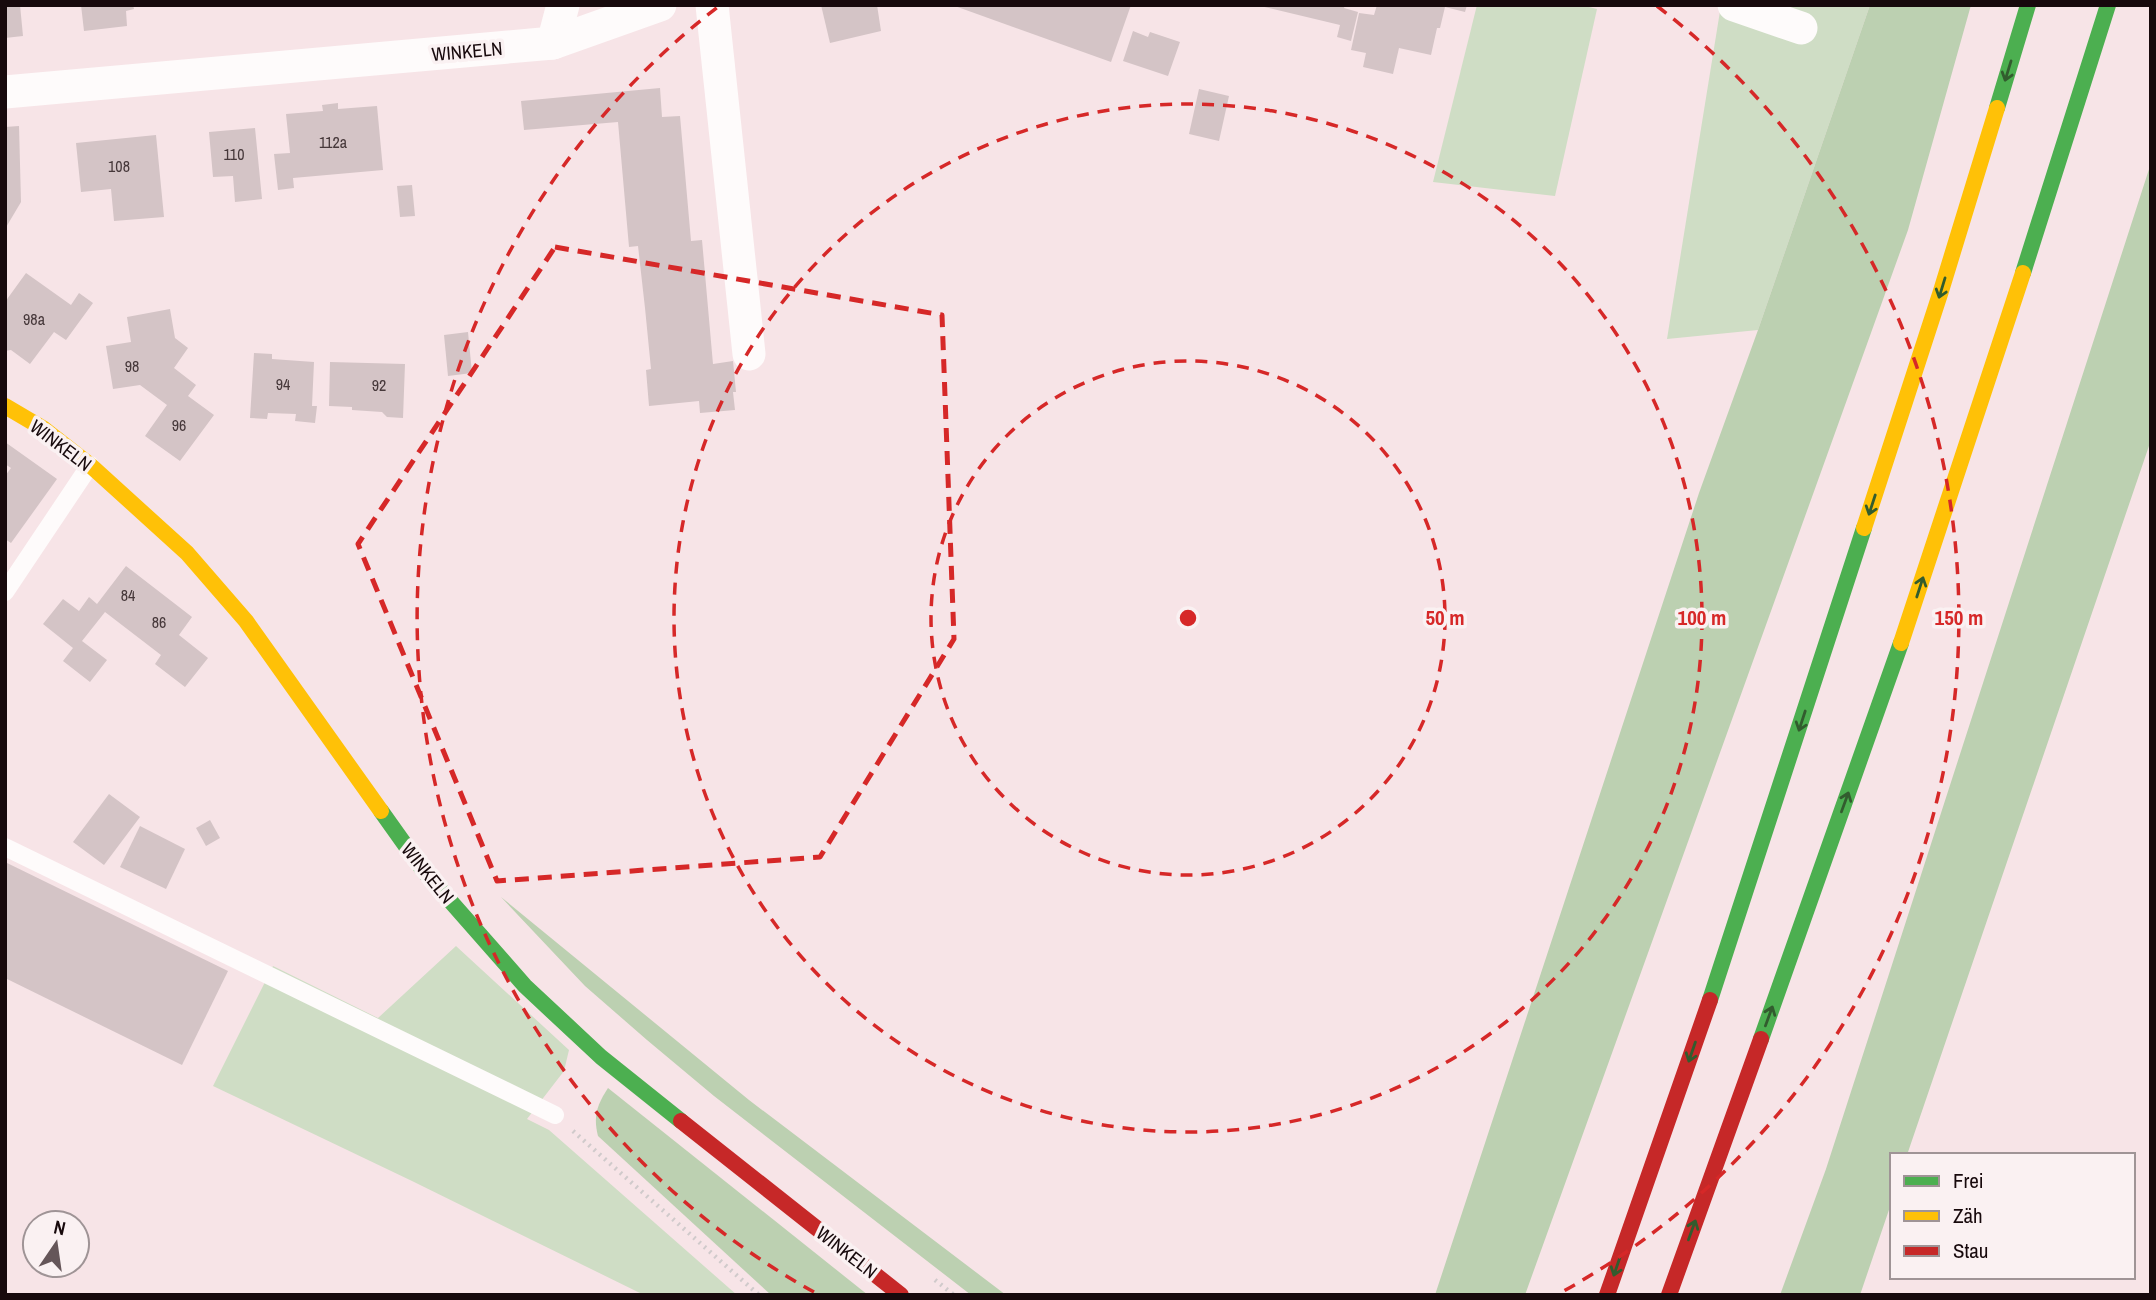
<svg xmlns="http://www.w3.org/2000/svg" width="2156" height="1300" viewBox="0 0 2156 1300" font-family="'Archivo Narrow',sans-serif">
	<rect width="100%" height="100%" fill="#f7e4e7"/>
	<g fill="#cfddc5">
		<polygon points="1477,5 1581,5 1597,9 1555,196 1433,182"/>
		<polygon points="1721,5 1870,5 1758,330 1667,339"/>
		<polygon points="456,946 569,1050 564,1071 527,1119 549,1130 737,1295 644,1295 412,1181 213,1086 273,966 378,1018"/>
	</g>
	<g fill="#bcd0b1">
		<polygon points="1870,5 1971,5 1908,230 1525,1295 1435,1295 1699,493 1758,330"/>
		<polygon points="2151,163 2151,440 1907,1155 1892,1155 1892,1201 1860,1295 1780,1295 1826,1169"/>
		<polygon points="501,897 749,1100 1006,1295 971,1295 714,1096 647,1040 585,986"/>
		<path d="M 608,1088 L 868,1295 L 771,1295 L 598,1136 C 593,1116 597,1105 608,1088 Z"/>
	</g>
	<g fill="#d4c4c6">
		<polygon points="5,5 20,5 23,36 5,38"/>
		<polygon points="81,5 133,5 134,9 126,11 127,26 84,31"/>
		<polygon points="821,5 877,5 881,31 830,43"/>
		<polygon points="952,5 1131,5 1111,62"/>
		<polygon points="1256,5 1345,5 1344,8 1358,12 1351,41 1337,37 1340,25"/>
		<polygon points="1377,5 1467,5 1465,12 1445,7 1440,28 1437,28 1431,55 1399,48 1393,74 1363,67 1366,53 1351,50 1359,13 1374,15"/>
		<polygon points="1133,31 1148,37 1150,32 1180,42 1168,76 1123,61"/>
		<polygon points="660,88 662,117 680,116 691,241 702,240 713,364 733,361 736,392 733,392 735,410 700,413 699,401 649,406 646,370 651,369 645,308 638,246 629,247 618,122 524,130 521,101"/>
		<polygon points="1199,89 1229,96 1219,141 1189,134"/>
		<polygon points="338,103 338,109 377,106 383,170 293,178 294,188 278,190 274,154 290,153 286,114 323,111 322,105"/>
		<polygon points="19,126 21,202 5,229 5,127"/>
		<polygon points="255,128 262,199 235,202 233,176 213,177 209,132"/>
		<polygon points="156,135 164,217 114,221 111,189 81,192 76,143"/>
		<polygon points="412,185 415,216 400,217 397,186"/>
		<polygon points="26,273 71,305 79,293 93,303 66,340 54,332 30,364 11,350 5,351 5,302"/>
		<polygon points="170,309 175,338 188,348 174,368 196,385 188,396 214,415 180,461 145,436 167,405 140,385 113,389 106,346 131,342 127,317"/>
		<polygon points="468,332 472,373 448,376 444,335"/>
		<polygon points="254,353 272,354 272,359 314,362 312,406 317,406 315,423 295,421 296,414 268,413 267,419 250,418"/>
		<polygon points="330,362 405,364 403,418 387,417 382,412 352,410 352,407 329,406"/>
		<polygon points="5,442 57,479 11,543 5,539 5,476 11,468 5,464"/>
		<polygon points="126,566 192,617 179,635 208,658 185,687 155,664 161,655 105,612 82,641 107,660 90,682 63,661 73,648 43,624 63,599 79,611 89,597 97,604"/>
		<polygon points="109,794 140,817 104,865 73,842"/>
		<polygon points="210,820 220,838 206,846 196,828"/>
		<polygon points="140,826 185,849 166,889 120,867"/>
		<polygon points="5,862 228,971 182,1065 5,978"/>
	</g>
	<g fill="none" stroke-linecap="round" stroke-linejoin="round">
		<g stroke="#d0cacb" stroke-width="4.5" stroke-dasharray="2 5" stroke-linecap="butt">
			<polyline points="573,1131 759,1295"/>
			<polyline points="935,1280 954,1295"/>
		</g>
		<g stroke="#fefbfb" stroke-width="18">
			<polyline points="5,592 90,465"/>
			<polyline points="5,847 555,1115"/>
		</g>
		<g stroke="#fefbfb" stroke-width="33">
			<polyline points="712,5 749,354"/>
			<polyline points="1734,5 1801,28"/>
			<polyline points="553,43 563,5"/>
			<polyline points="5,92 553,43 660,5"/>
		</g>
		<g stroke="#4caf50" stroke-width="16">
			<polyline points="1997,108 2028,5"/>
			<polyline points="2023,273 2108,5"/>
			<polyline points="381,811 423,870 525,986 601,1057 681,1121"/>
			<polyline points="1710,1000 1864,528"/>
			<polyline points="1761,1039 1901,643"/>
		</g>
		<g stroke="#ffc107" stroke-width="16">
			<polyline points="5,406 44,429 90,465 187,553 246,621 381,811"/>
			<polyline points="1864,528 1941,291 1997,108"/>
			<polyline points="1901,643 2023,273"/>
		</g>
		<g stroke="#c62828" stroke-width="16">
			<polyline points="681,1121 901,1295"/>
			<polyline points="1607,1295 1710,1000"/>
			<polyline points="1669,1295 1761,1039"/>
		</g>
	</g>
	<defs><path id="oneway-shaft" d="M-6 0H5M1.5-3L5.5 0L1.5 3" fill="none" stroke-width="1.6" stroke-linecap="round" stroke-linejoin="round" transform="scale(1.75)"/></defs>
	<g stroke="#325c2e">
		<use href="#oneway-shaft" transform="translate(2008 71) rotate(107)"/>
		<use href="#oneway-shaft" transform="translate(1942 288) rotate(107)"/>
		<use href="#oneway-shaft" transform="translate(1872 505) rotate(108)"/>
		<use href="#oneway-shaft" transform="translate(1920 587) rotate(-72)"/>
		<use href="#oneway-shaft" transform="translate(1802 721) rotate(108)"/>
		<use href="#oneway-shaft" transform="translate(1845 802) rotate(-70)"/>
		<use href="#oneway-shaft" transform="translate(1769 1016) rotate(-70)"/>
		<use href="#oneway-shaft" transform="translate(1692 1052) rotate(109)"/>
		<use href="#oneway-shaft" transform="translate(1692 1230) rotate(-70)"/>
		<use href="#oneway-shaft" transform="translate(1617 1266) rotate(109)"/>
	</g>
	<path fill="none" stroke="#d62828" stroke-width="5" stroke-dasharray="14 9" stroke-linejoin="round" d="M 555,247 L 942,315 L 954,639 L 820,857 L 497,881 L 358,544 Z"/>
	<g fill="none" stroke="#d62828" stroke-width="3.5" stroke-dasharray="12 9">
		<circle cx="1188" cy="618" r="257"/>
		<circle cx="1188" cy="618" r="514"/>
		<path d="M814 1292A771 771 0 0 1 719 6M1657 6A771 771 0 0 1 1562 1292"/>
	</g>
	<g text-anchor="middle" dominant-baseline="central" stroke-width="7" stroke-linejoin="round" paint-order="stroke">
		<g font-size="16" fill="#46383a">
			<text x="333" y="142">112a</text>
			<text x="234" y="154">110</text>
			<text x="119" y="166">108</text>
			<text x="34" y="319">98a</text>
			<text x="132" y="366">98</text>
			<text x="283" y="384">94</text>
			<text x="379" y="385">92</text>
			<text x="179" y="425">96</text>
			<text x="128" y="595">84</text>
			<text x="159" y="622">86</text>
		</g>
		<g font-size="19" fill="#17090c" stroke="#faf1f2">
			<text transform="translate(467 51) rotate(-5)">WINKELN</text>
			<text transform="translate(61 445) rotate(37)">WINKELN</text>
			<text transform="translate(428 873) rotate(51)">WINKELN</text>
			<text transform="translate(847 1252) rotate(38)">WINKELN</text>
		</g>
	</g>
	<circle cx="1188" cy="618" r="10" fill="#d62828" stroke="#faf1f2" stroke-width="3.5"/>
	<g font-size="21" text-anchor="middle" font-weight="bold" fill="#d62828" stroke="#faf1f2" stroke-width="7" stroke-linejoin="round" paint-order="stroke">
		<text x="1445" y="625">50 m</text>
		<text x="1702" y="625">100 m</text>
		<text x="1959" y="625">150 m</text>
	</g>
	<rect width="2156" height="1300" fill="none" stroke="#17090c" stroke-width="14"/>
	<rect x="1890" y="1153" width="245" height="126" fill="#faf1f2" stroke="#9f9496" stroke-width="2"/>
	<rect x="1904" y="1176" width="35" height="10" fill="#4caf50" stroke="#9f9496" stroke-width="2"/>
	<text x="1953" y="1188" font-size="21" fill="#17090c">Frei</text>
	<rect x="1904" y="1211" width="35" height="10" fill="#ffc107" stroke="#9f9496" stroke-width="2"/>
	<text x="1953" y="1223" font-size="21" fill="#17090c">Zäh</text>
	<rect x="1904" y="1246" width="35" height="10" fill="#c62828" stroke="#9f9496" stroke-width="2"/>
	<text x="1953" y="1258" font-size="21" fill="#17090c">Stau</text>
	<g transform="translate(56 1244) rotate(13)"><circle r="33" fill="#faf1f2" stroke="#9f9496" stroke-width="2"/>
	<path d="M0-5L12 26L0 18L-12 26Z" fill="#655659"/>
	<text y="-10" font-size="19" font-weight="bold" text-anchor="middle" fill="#17090c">N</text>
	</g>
</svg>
